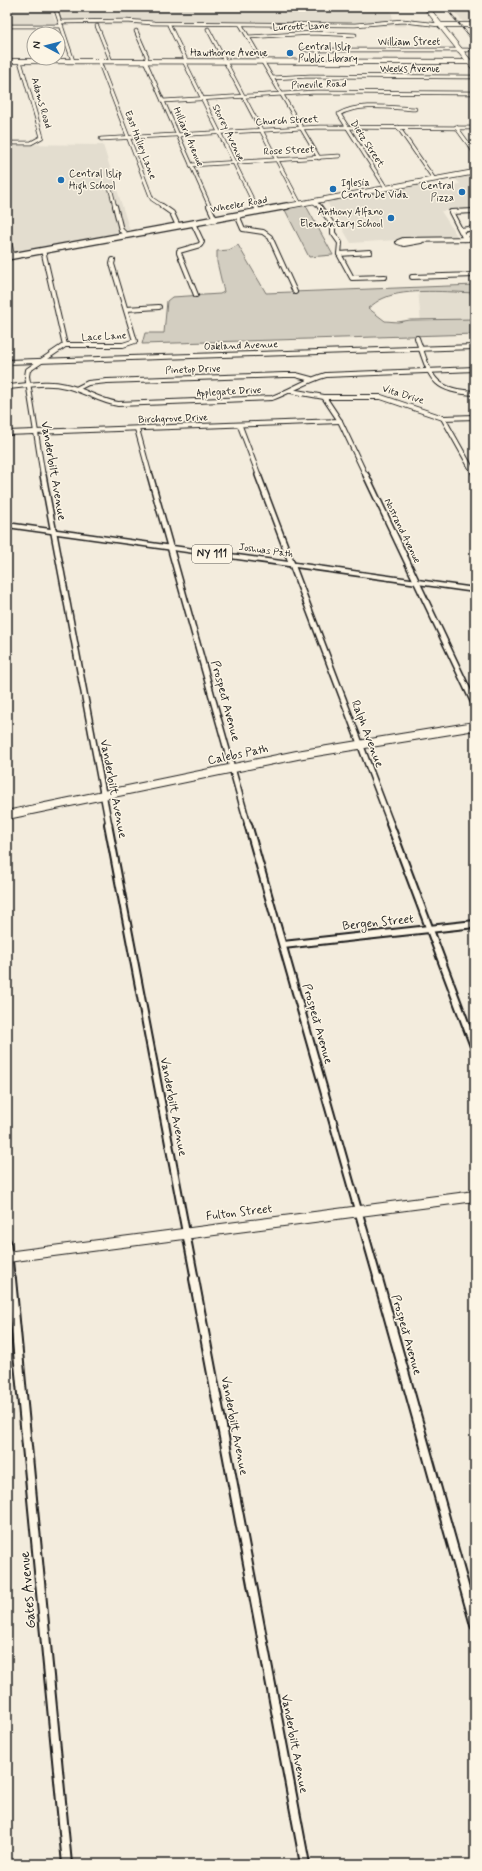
<svg xmlns="http://www.w3.org/2000/svg" width="482" height="1871" viewBox="0 0 482 1871" font-family="Mynerve,sans-serif">
	<rect width="100%" height="100%" fill="#f3ecdd"/>
	<filter id="ink" filterUnits="userSpaceOnUse"><feTurbulence type="fractalNoise" baseFrequency=".025" numOctaves="2"/><feDisplacementMap in="SourceGraphic" scale="8" xChannelSelector="R" yChannelSelector="G"/><feConvolveMatrix kernelMatrix="1 2 1 2 8 2 1 2 1" color-interpolation-filters="sRGB"/></filter>
	<g filter="url(#ink)">
		<g fill="#e3ddcf">
			<polygon points="7,7 50,7 57,25 7,24"/>
			<polygon points="58,7 241,7 242,9 391,10 393,19 405,20 406,26 65,25"/>
			<polygon points="450,7 475,7 475,23 464,23"/>
			<polygon points="7,144 103,145 130,231 15,253 7,215"/>
			<polygon points="475,174 475,210 441,211 457,236 351,243 326,201 423,183 427,189 460,184 455,178"/>
			<polygon points="475,287 475,322 421,324 418,289"/>
		</g>
		<g fill="#d3cec1" stroke="#78756e">
			<polygon points="305,204 333,255 309,257 284,208"/>
			<path d="M 238,245 L 266,293 L 475,285 L 475,293 C 451,292 405,288 384,298 C 378,300 373,305 368,308 L 385,321 L 398,322 L 410,320 L 475,319 L 475,334 L 142,344 L 145,333 L 164,333 L 167,301 L 172,297 L 220,294 L 224,292 L 217,262 L 217,251 L 229,250 Z"/>
		</g>
		<g fill="none" stroke-linecap="round" stroke-linejoin="round">
			<defs>
				<g id="street-far4">
					<polyline points="55,7 73,61"/>
					<polyline points="60,22 126,21 154,23 355,25 403,21 440,25"/>
					<polyline points="169,25 186,60 185,63 256,207"/>
					<polyline points="241,25 319,158"/>
					<polyline points="7,26 62,26"/>
					<polyline points="97,26 111,61"/>
					<polyline points="208,29 300,204"/>
					<polyline points="136,31 147,56 146,63 210,207"/>
					<polyline points="248,37 313,33 355,35"/>
					<polyline points="303,50 468,50"/>
					<polyline points="317,50 324,62"/>
					<polyline points="99,61 152,199 164,207"/>
					<polyline points="272,78 310,76 475,77"/>
					<polyline points="163,101 316,92 475,93"/>
					<polyline points="398,127 434,179"/>
					<polyline points="456,127 475,153"/>
					<polyline points="101,139 320,127 475,128"/>
					<polyline points="7,143 31,143 42,137 20,61"/>
					<polyline points="191,165 339,156"/>
					<polyline points="110,187 115,207"/>
					<path d="M 386,188 L 339,114 C 360,102 392,108 415,109"/>
					<polyline points="313,201 320,207"/>
				</g>
				<g id="street-far3">
					<polyline points="115,206 121,230 126,235"/>
					<polyline points="162,206 172,213 178,226"/>
					<polyline points="209,206 215,219"/>
					<polyline points="256,206 258,211"/>
					<polyline points="319,206 333,225 333,233 340,243 339,254 352,278 385,277"/>
					<polyline points="237,215 243,229 263,232 270,237 295,292"/>
					<polyline points="193,223 202,242 200,245 179,251 179,253 196,295"/>
					<polyline points="461,230 475,228"/>
					<polyline points="7,231 12,256"/>
					<polyline points="464,236 475,232"/>
					<polyline points="465,239 451,212 475,211"/>
					<polyline points="421,241 404,244 398,242 403,240 475,239"/>
					<polyline points="43,250 65,345"/>
					<polyline points="339,254 370,252"/>
					<polyline points="412,277 475,275"/>
					<polyline points="126,309 159,307"/>
					<path d="M 417,338 C 431,376 430,391 475,393"/>
					<polyline points="7,362 475,347"/>
					<path d="M 7,387 C 26,386 46,381 66,386 C 84,390 99,401 118,404 L 272,398 C 291,391 307,380 326,375 L 475,369"/>
					<polyline points="76,389 88,383 107,381 284,375 296,375 311,379"/>
					<polyline points="291,391 324,397 340,421 366,476"/>
					<polyline points="324,397 381,397 443,418 475,417"/>
					<polyline points="443,418 475,475"/>
					<polyline points="240,426 259,476"/>
					<polyline points="137,429 150,476"/>
					<polyline points="7,433 340,421"/>
					<polyline points="43,476 27,376 28,370 65,345 123,345 135,341 112,264 113,260"/>
				</g>
				<g id="street-far2">
					<polyline points="43,475 109,825"/>
					<polyline points="150,475 248,825"/>
					<polyline points="258,475 391,825"/>
					<polyline points="366,475 475,705"/>
				</g>
				<g id="street-far1">
					<polyline points="108,824 195,1280"/>
					<polyline points="248,824 378,1280"/>
					<polyline points="390,824 475,1049"/>
					<polyline points="283,945 475,924"/>
					<polyline points="7,1242 11,1280"/>
				</g>
				<g id="street">
					<polyline points="11,1279 67,1864"/>
					<polyline points="194,1279 305,1864"/>
					<polyline points="378,1279 475,1625"/>
				</g>
				<g id="secondary-far3">
					<polyline points="426,7 475,69"/>
					<polyline points="440,25 475,25"/>
					<polyline points="7,61 475,62"/>
					<polyline points="282,207 475,172"/>
				</g>
				<polyline id="secondary-far2" points="7,257 287,206"/>
				<polyline id="secondary-far1" points="7,815 297,755 475,726"/>
				<polyline id="secondary" points="7,1257 475,1196"/>
				<polygon id="primary" points="7,523 475,588 475,592 7,527"/>
			</defs>
			<use href="#street-far4" stroke="#1c1c1c" stroke-width="4.5"/>
			<use href="#street-far3" stroke="#1c1c1c" stroke-width="6"/>
			<use href="#street-far2" stroke="#1c1c1c" stroke-width="8"/>
			<use href="#street-far1" stroke="#1c1c1c" stroke-width="10"/>
			<use href="#street" stroke="#1c1c1c" stroke-width="12"/>
			<use href="#secondary-far3" stroke="#1c1c1c" stroke-width="6"/>
			<use href="#secondary-far2" stroke="#1c1c1c" stroke-width="8"/>
			<use href="#secondary-far1" stroke="#1c1c1c" stroke-width="10"/>
			<use href="#secondary" stroke="#1c1c1c" stroke-width="12"/>
			<use href="#primary" stroke="#1c1c1c" stroke-width="3"/>
			<use href="#street-far4" stroke="#fcf5e5" stroke-width="3"/>
			<use href="#street-far3" stroke="#fcf5e5" stroke-width="4"/>
			<use href="#street-far2" stroke="#fcf5e5" stroke-width="5"/>
			<use href="#street-far1" stroke="#fcf5e5" stroke-width="6"/>
			<use href="#street" stroke="#fcf5e5" stroke-width="8"/>
			<use href="#secondary-far3" stroke="#fcf5e5" stroke-width="4.5"/>
			<use href="#secondary-far2" stroke="#fcf5e5" stroke-width="5.5"/>
			<use href="#secondary-far1" stroke="#fcf5e5" stroke-width="8"/>
			<use href="#secondary" stroke="#fcf5e5" stroke-width="10"/>
			<use href="#primary" fill="#fcf5e5" fill-rule="evenodd"/>
			<defs>
				<polyline id="rail" points="445,7 475,43"/>
			</defs>
			<use href="#rail" stroke="#1c1c1c" stroke-width="1.5"/>
			<use href="#rail" stroke="#fcf5e5" stroke-width="1" stroke-dasharray="3" stroke-linecap="butt"/>
		</g>
	</g>
	<g fill="#1f6fb2" stroke="#fcf5e5" stroke-width="1.5">
		<circle cx="290" cy="53" r="4"/>
		<circle cx="61" cy="180" r="4"/>
		<circle cx="333" cy="189" r="4"/>
		<circle cx="462" cy="192" r="4"/>
		<circle cx="391" cy="218" r="4"/>
	</g>
	<g text-anchor="middle" dominant-baseline="central" stroke-width="3" stroke-linejoin="round" paint-order="stroke">
		<g font-size="10" fill="#1c1c1c" stroke="#fcf5e5">
			<text transform="translate(301 27) rotate(-2)">Lurcott Lane</text>
			<text x="409" y="42">William Street</text>
			<text x="229" y="53">Hawthorne Avenue</text>
			<text x="410" y="69">Weeks Avenue</text>
			<text transform="translate(319 85) rotate(-2)">Pinevile Road</text>
			<text transform="translate(41 103) rotate(74)">Adams Road</text>
			<text transform="translate(287 121) rotate(-3)">Church Street</text>
			<text transform="translate(228 133) rotate(64)">Storey Avenue</text>
			<text transform="translate(188 137) rotate(67)">Hilliard Avenue</text>
			<text transform="translate(367 144) rotate(57)">Dietz Street</text>
			<text transform="translate(140 145) rotate(69)">East Halley Lane</text>
			<text transform="translate(289 151) rotate(-3)">Rose Street</text>
			<text transform="translate(239 205) rotate(-10)">Wheeler Road</text>
			<text transform="translate(104 337) rotate(-3)">Lace Lane</text>
			<text transform="translate(241 346) rotate(-2)">Oakland Avenue</text>
			<text transform="translate(193 370) rotate(-2)">Pinetop Drive</text>
			<text transform="translate(229 392) rotate(-3)">Applegate Drive</text>
			<text transform="translate(403 395) rotate(17)">Vita Drive</text>
			<text transform="translate(173 419) rotate(-2)">Birchgrove Drive</text>
			<text transform="translate(402 531) rotate(64)">Nostrand Avenue</text>
			<text transform="translate(266 551) rotate(8)">Joshuas Path</text>
		</g>
		<g font-size="10" fill="#1c1c1c" stroke="#fcf5e5" text-anchor="start">
			<text x="298" y="47">Central Islip<tspan x="298" dy="12">Public Library</tspan></text>
			<text x="69" y="174">Central Islip<tspan x="69" dy="12">High School</tspan></text>
			<text x="341" y="183">Iglesia<tspan x="341" dy="12">Centro De Vida</tspan></text>
			<text x="454" y="186" text-anchor="end">Central<tspan x="454" dy="12">Pizza</tspan></text>
			<text x="383" y="212" text-anchor="end">Anthony Alfano<tspan x="383" dy="12">Elementary School</tspan></text>
		</g>
		<rect fill="#fcf5e5" stroke="#5f5d58" stroke-width="1" x="192" y="545" width="40" height="18" rx="3"/>
		<g font-size="11" font-weight="bold" fill="#1c1c1c">
			<text x="212" y="554">NY 111</text>
		</g>
		<g font-size="12" fill="#1c1c1c" stroke="#fcf5e5">
			<text transform="translate(53 471) rotate(80)">Vanderbilt Avenue</text>
			<text transform="translate(225 701) rotate(75)">Prospect Avenue</text>
			<text transform="translate(367 734) rotate(69)">Ralph Avenue</text>
			<text transform="translate(238 755) rotate(-12)">Calebs Path</text>
			<text transform="translate(113 789) rotate(79)">Vanderbilt Avenue</text>
			<text transform="translate(378 923) rotate(-6)">Bergen Street</text>
			<text transform="translate(317 1024) rotate(74)">Prospect Avenue</text>
			<text transform="translate(173 1107) rotate(79)">Vanderbilt Avenue</text>
			<text transform="translate(239 1213) rotate(-7)">Fulton Street</text>
			<text transform="translate(406 1335) rotate(74)">Prospect Avenue</text>
			<text transform="translate(234 1426) rotate(79)">Vanderbilt Avenue</text>
			<text transform="translate(294 1744) rotate(79)">Vanderbilt Avenue</text>
		</g>
		<g font-size="14" fill="#1c1c1c" stroke="#fcf5e5">
			<text transform="translate(28 1590) rotate(-95)">Gates Avenue</text>
		</g>
	</g>
	<rect width="482" height="1871" fill="none" stroke="#fcf5e5" stroke-width="24"/>
	<rect x="12" y="12" width="458" height="1847" fill="none" stroke="#1c1c1c" stroke-width="1.5" filter="url(#ink)"/>
	<g transform="translate(46 46) rotate(277)"><circle r="19" fill="#fcf5e5" stroke="#a29e95"/>
	<path d="M0-3L7 15L0 10L-7 15Z" fill="#1f6fb2"/>
	<text y="-6" font-size="11" font-weight="bold" text-anchor="middle" fill="#1c1c1c">N</text>
	</g>
</svg>
